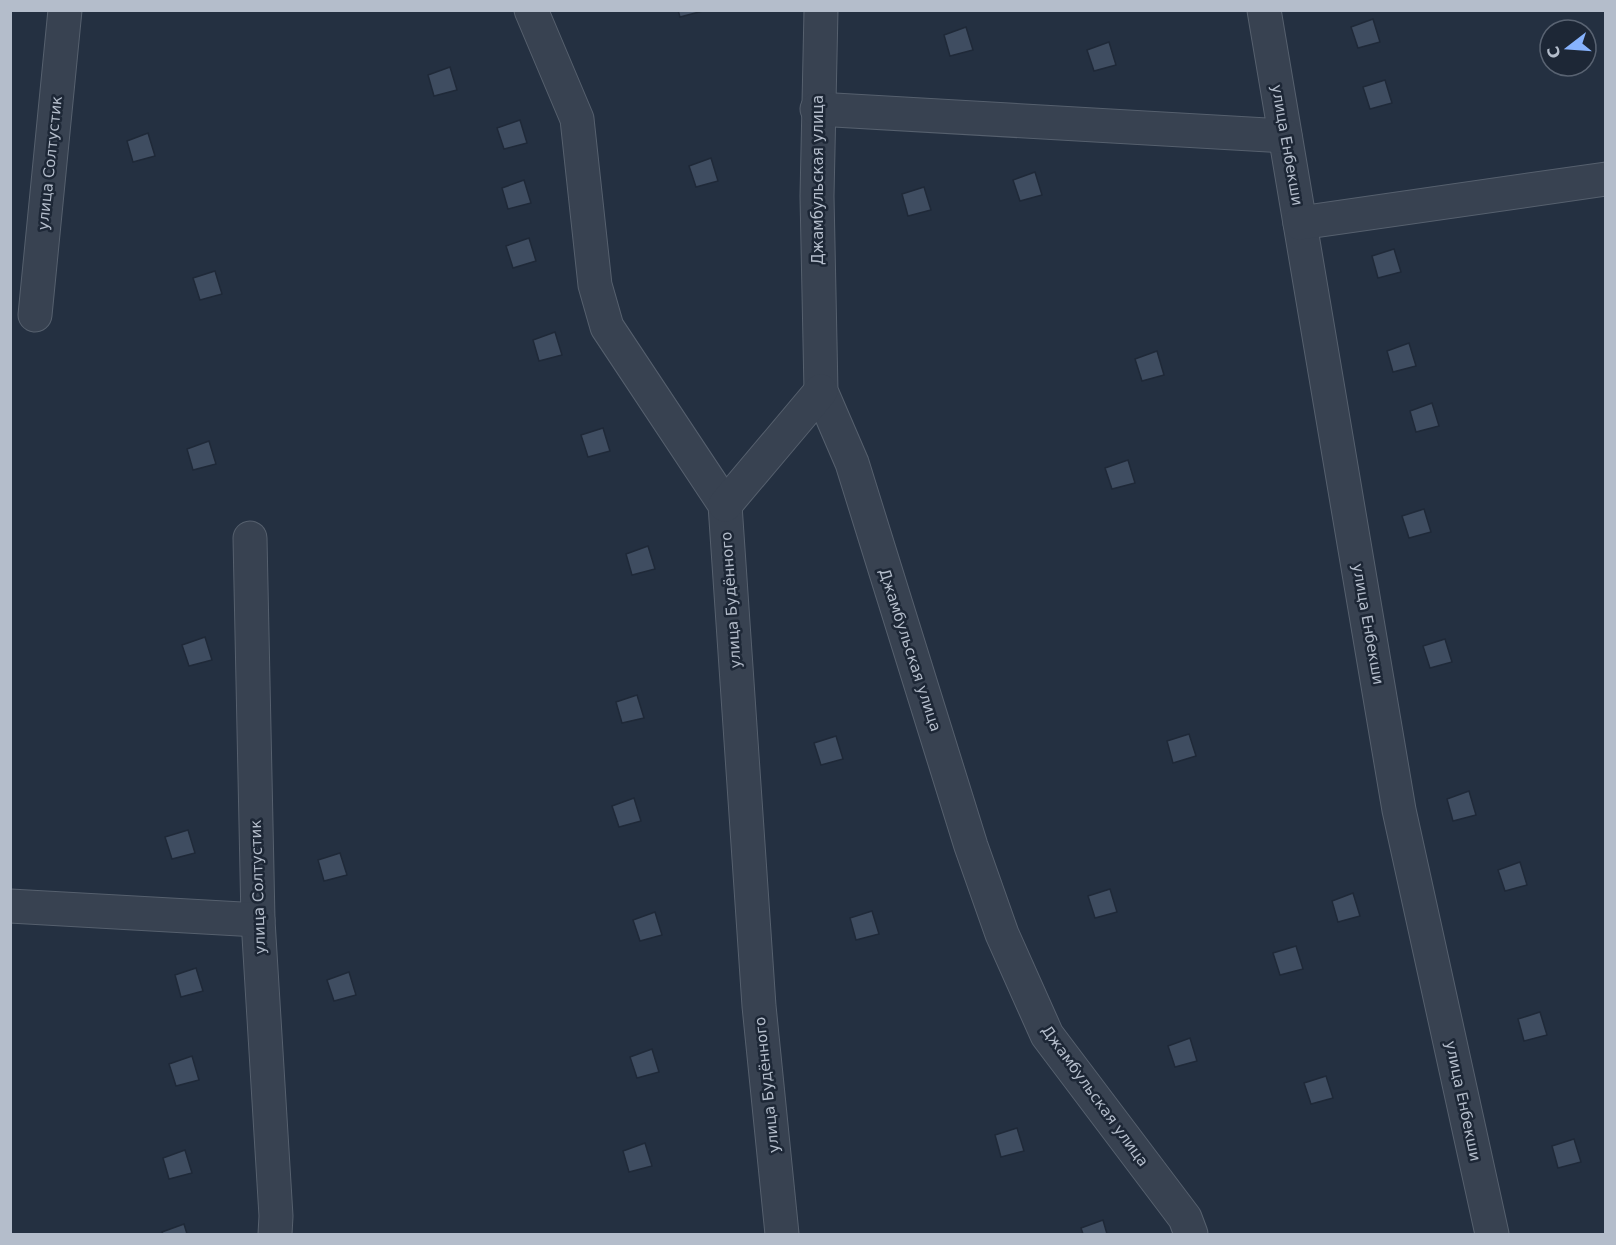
<svg xmlns="http://www.w3.org/2000/svg" width="1616" height="1245" viewBox="0 0 1616 1245" font-family="'DejaVu Sans',sans-serif">
	<rect width="100%" height="100%" fill="#243041"/>
	<g fill="#3f4d61" stroke="#1f2938" stroke-width="1.5">
		<polygon points="678,10 703,10 703,11 680,17"/>
		<polygon points="1373,19 1380,42 1358,48 1351,27"/>
		<polygon points="966,27 973,50 950,56 944,35"/>
		<polygon points="1109,42 1116,65 1094,71 1087,50"/>
		<polygon points="450,67 457,90 434,96 428,75"/>
		<polygon points="1385,80 1392,103 1370,109 1363,87"/>
		<polygon points="520,120 527,143 504,149 497,128"/>
		<polygon points="148,133 155,156 133,162 127,141"/>
		<polygon points="711,158 718,181 696,187 689,166"/>
		<polygon points="1035,172 1042,195 1020,201 1013,180"/>
		<polygon points="524,180 531,203 508,209 502,188"/>
		<polygon points="924,187 931,210 908,216 902,194"/>
		<polygon points="529,238 536,261 513,268 506,246"/>
		<polygon points="1394,249 1401,272 1378,278 1372,256"/>
		<polygon points="215,271 222,294 200,300 193,278"/>
		<polygon points="555,332 562,355 539,361 533,340"/>
		<polygon points="1409,343 1416,366 1393,372 1387,351"/>
		<polygon points="1157,351 1164,375 1142,381 1135,359"/>
		<polygon points="1432,403 1439,426 1416,432 1410,411"/>
		<polygon points="603,428 610,451 588,457 581,435"/>
		<polygon points="209,441 216,464 193,470 187,449"/>
		<polygon points="1128,460 1135,483 1112,489 1105,468"/>
		<polygon points="1424,509 1431,532 1409,538 1402,516"/>
		<polygon points="648,546 655,569 632,575 626,554"/>
		<polygon points="205,637 212,660 189,666 182,645"/>
		<polygon points="1445,639 1452,662 1430,668 1423,646"/>
		<polygon points="637,695 644,718 622,723 616,702"/>
		<polygon points="1189,734 1196,756 1173,763 1167,741"/>
		<polygon points="836,736 843,759 821,765 814,743"/>
		<polygon points="1469,791 1476,815 1453,821 1447,799"/>
		<polygon points="634,798 641,821 619,827 612,806"/>
		<polygon points="188,830 195,853 172,859 165,837"/>
		<polygon points="340,853 347,875 324,881 318,860"/>
		<polygon points="1520,862 1527,885 1505,891 1498,870"/>
		<polygon points="1110,889 1117,912 1095,918 1088,896"/>
		<polygon points="1353,893 1360,916 1338,922 1332,901"/>
		<polygon points="872,911 879,934 856,940 850,918"/>
		<polygon points="655,912 662,935 640,941 633,920"/>
		<polygon points="1296,946 1303,969 1280,975 1273,953"/>
		<polygon points="196,968 203,991 181,997 175,975"/>
		<polygon points="349,972 356,995 334,1001 327,980"/>
		<polygon points="1540,1012 1547,1035 1524,1041 1518,1019"/>
		<polygon points="1190,1038 1197,1061 1175,1067 1168,1046"/>
		<polygon points="652,1049 659,1072 637,1078 630,1057"/>
		<polygon points="192,1056 199,1080 176,1086 169,1064"/>
		<polygon points="1326,1076 1333,1098 1311,1104 1304,1083"/>
		<polygon points="1017,1128 1024,1151 1001,1157 995,1135"/>
		<polygon points="1574,1139 1581,1162 1558,1168 1552,1146"/>
		<polygon points="645,1143 652,1166 629,1172 623,1151"/>
		<polygon points="185,1150 192,1173 169,1179 163,1158"/>
		<polygon points="1103,1220 1107,1234 1083,1234 1081,1228"/>
		<polygon points="184,1224 187,1234 163,1234 162,1232"/>
	</g>
	<g fill="none" stroke-linecap="round" stroke-linejoin="round">
		<defs>
			<g id="minor">
				<polyline points="531,10 577,119 595,285 607,327 725,505 759,1006 782,1234"/>
				<polyline points="821,10 817,196 821,391 852,463 971,846 1002,934 1047,1035 1185,1218 1191,1234"/>
				<polyline points="1264,10 1399,810 1492,1234"/>
				<polyline points="817,109 1285,136"/>
				<polyline points="1300,223 1606,179"/>
				<polyline points="35,315 65,10"/>
				<polyline points="725,505 821,391"/>
				<polyline points="250,538 258,920 276,1216 275,1234"/>
				<polyline points="10,906 258,920"/>
			</g>
		</defs>
		<use href="#minor" stroke="#56606e" stroke-width="35"/>
		<use href="#minor" stroke="#384251" stroke-width="33"/>
	</g>
	<g text-anchor="middle" dominant-baseline="central" stroke-width="5" stroke-linejoin="round" paint-order="stroke">
		<g font-size="15" fill="#b4bdcb" stroke="#1d2736">
			<text transform="translate(1287 145) rotate(80)">улица Енбекши</text>
			<text transform="translate(50 163) rotate(-84)">улица Солтустик</text>
			<text transform="translate(818 180) rotate(-90)">Джамбульская улица</text>
			<text transform="translate(731 600) rotate(-94)">улица Будённого</text>
			<text transform="translate(1368 624) rotate(80)">улица Енбекши</text>
			<text transform="translate(910 650) rotate(72)">Джамбульская улица</text>
			<text transform="translate(258 887) rotate(-92)">улица Солтустик</text>
			<text transform="translate(767 1085) rotate(-96)">улица Будённого</text>
			<text transform="translate(1095 1096) rotate(54)">Джамбульская улица</text>
			<text transform="translate(1463 1101) rotate(78)">улица Енбекши</text>
		</g>
	</g>
	<rect width="1616" height="1245" fill="none" stroke="#b4bdcb" stroke-width="24"/>
	<g transform="translate(1568 48) rotate(253)"><circle r="28" fill="#1d2736" stroke="#596372" stroke-width="1.5"/>
	<path d="M0-4.5L10 22L0 15L-10 22Z" fill="#87b3fe"/>
	<text y="-9" font-size="16" font-weight="bold" text-anchor="middle" fill="#b4bdcb">С</text>
	</g>
</svg>
